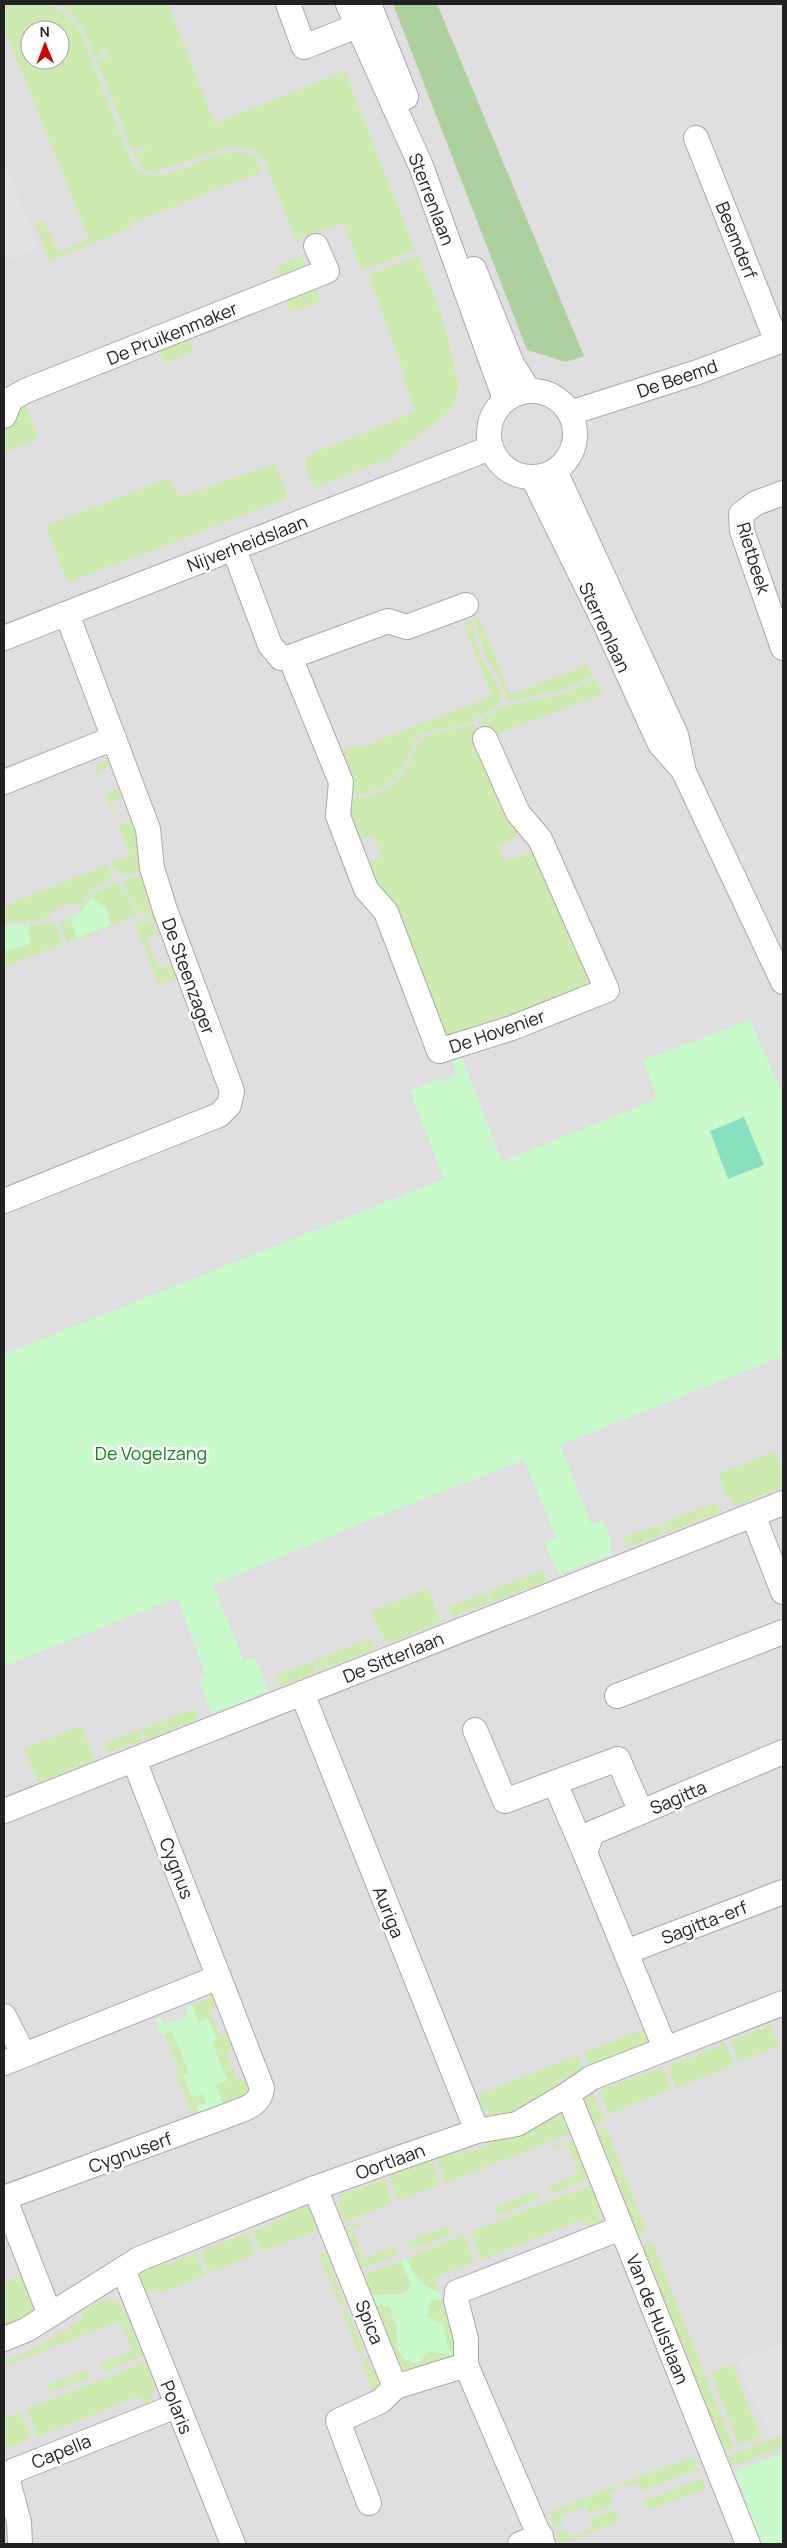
<svg xmlns="http://www.w3.org/2000/svg" width="787" height="2548" viewBox="0 0 787 2548" font-family="Manrope,sans-serif">
	<rect width="100%" height="100%" fill="#f2efe9"/>
	<path fill="#e0dfdf" fill-rule="evenodd" d="M 4,4 L 783,4 L 783,2544 L 4,2544 ZM 30,30 L 60,30 L 60,60 L 30,60 Z"/>
	<g fill="#cdebb0" fill-rule="evenodd">
		<path d="M 4,4 L 26,4 L 35,6 L 36,4 C 54,4 67,13 78,27 L 132,163 L 140,174 C 175,185 222,138 254,156 L 262,172 L 131,223 L 130,229 L 49,261 L 35,223 L 44,220 L 58,252 L 89,239 L 4,28 ZM 30,30 L 60,30 L 60,60 L 30,60 Z"/>
		<path d="M 59,4 L 168,4 L 215,123 L 345,71 L 415,250 L 362,271 L 343,223 L 317,233 L 316,231 L 296,241 L 265,163 C 257,150 246,146 230,147 L 153,172 L 142,169 L 133,153 L 141,150 L 142,154 L 146,152 L 144,145 L 132,150 L 97,61 L 108,57 L 104,47 L 100,48 L 103,55 L 95,58 C 86,35 80,18 59,4 Z"/>
		<polygon points="303,255 305,263 302,271 283,280 276,267"/>
		<polygon points="418,255 442,315 459,387 454,407 391,458 314,488 305,466 307,456 416,412 403,381 405,375 368,275"/>
		<polygon points="311,289 315,290 322,301 290,313 286,299"/>
		<polygon points="188,339 194,352 164,363 158,348"/>
		<polygon points="24,402 38,436 35,440 4,453 4,438 17,404"/>
		<polygon points="275,464 287,492 285,499 68,583 45,526 168,478 180,497"/>
		<polygon points="479,616 511,695 588,664 593,675 562,690 508,701 498,676 486,658 474,618"/>
		<path d="M 471,620 C 475,634 477,647 482,660 C 489,674 504,686 500,704 C 488,710 476,721 463,725 C 448,730 431,726 419,737 C 411,744 410,755 405,764 C 394,784 370,798 347,793 L 338,752 L 354,746 L 365,746 L 492,696 L 463,623 Z"/>
		<polygon points="595,678 603,694 498,734 499,742 495,743 487,738 480,720 505,706 563,694"/>
		<path d="M 473,724 L 479,730 L 517,831 L 515,839 L 499,846 L 505,862 L 528,853 L 537,854 L 588,977 L 586,986 L 457,1040 L 445,1038 L 365,865 L 382,856 L 372,835 L 355,841 L 347,798 C 371,799 396,789 408,766 C 414,756 414,744 425,737 C 438,728 458,731 473,724 Z"/>
		<polygon points="111,759 111,765 97,772 106,793 120,788 124,796 110,803 119,825 134,820 139,846 139,872 121,875 110,864 130,855 93,766"/>
		<polygon points="106,865 112,874 111,879 96,887 82,904 60,906 47,918 40,921 4,922 4,906"/>
		<path d="M 140,876 L 160,927 C 145,919 123,898 124,880 Z"/>
		<polygon points="114,882 118,883 138,915 67,943 60,923 75,915 96,892"/>
		<polygon points="141,920 161,932 148,938 147,941 159,968 174,964 180,978 159,985 134,923"/>
		<polygon points="52,924 57,926 63,944 4,968 4,926"/>
		<polygon points="775,1451 783,1470 783,1487 734,1507 730,1496 727,1497 718,1474"/>
		<polygon points="716,1502 720,1512 666,1533 662,1523"/>
		<polygon points="659,1524 663,1535 627,1547 623,1538"/>
		<polygon points="543,1570 547,1581 493,1602 488,1591"/>
		<polygon points="429,1588 440,1623 387,1644 383,1634 380,1635 371,1611"/>
		<polygon points="485,1593 490,1603 452,1617 448,1607"/>
		<polygon points="370,1638 374,1649 320,1671 315,1660"/>
		<polygon points="313,1661 317,1672 280,1686 276,1676"/>
		<polygon points="195,1708 198,1719 146,1740 142,1729"/>
		<polygon points="82,1725 95,1760 38,1783 24,1749"/>
		<polygon points="139,1730 143,1741 108,1753 104,1744"/>
		<polygon points="218,1994 222,2004 209,2010 220,2037 234,2032 240,2046 226,2052 236,2080 250,2075 255,2088 226,2111 216,2085 227,2080 212,2041 216,2040 208,2019 199,2022 192,2005"/>
		<polygon points="771,2025 780,2046 739,2062 731,2041"/>
		<polygon points="645,2028 650,2043 590,2069 584,2053"/>
		<polygon points="172,2030 189,2073 183,2075 192,2097 202,2093 206,2103 195,2122 174,2070 178,2068 164,2033"/>
		<polygon points="726,2043 734,2065 676,2088 668,2066"/>
		<polygon points="578,2055 584,2072 509,2113 490,2115 479,2106 474,2096"/>
		<polygon points="663,2067 671,2089 608,2115 600,2090"/>
		<path d="M 591,2088 L 605,2122 L 591,2127 C 586,2113 579,2101 591,2088 Z"/>
		<polygon points="552,2115 565,2118 577,2131 446,2183 436,2158 486,2147 492,2139"/>
		<polygon points="606,2127 647,2232 635,2237 593,2132"/>
		<polygon points="565,2141 567,2144 574,2141 589,2179 551,2194 548,2186 579,2174 567,2144 552,2150 551,2147"/>
		<polygon points="431,2160 441,2184 398,2201 389,2177"/>
		<polygon points="384,2179 393,2203 345,2222 338,2207 341,2195"/>
		<polygon points="591,2185 600,2207 598,2219 603,2221 589,2231 584,2219 481,2260 471,2232"/>
		<polygon points="535,2191 539,2199 497,2216 494,2208"/>
		<polygon points="299,2205 313,2208 324,2228 261,2252 252,2231 285,2218 290,2209"/>
		<polygon points="365,2221 366,2223 352,2229 364,2259 395,2246 398,2255 362,2269 347,2231 351,2229 350,2226"/>
		<polygon points="448,2226 451,2234 411,2250 407,2242"/>
		<polygon points="247,2233 256,2254 210,2273 201,2252"/>
		<path d="M 464,2235 L 475,2262 L 435,2278 L 439,2292 C 419,2284 415,2278 407,2258 Z"/>
		<polygon points="652,2242 734,2448 721,2453 639,2247"/>
		<polygon points="325,2251 345,2304 340,2306 318,2253"/>
		<polygon points="196,2253 205,2275 160,2293 158,2289 141,2297 138,2274 156,2261 167,2265"/>
		<polygon points="401,2261 411,2286 403,2294 366,2295 359,2277"/>
		<path d="M 20,2276 L 25,2288 L 30,2286 C 33,2296 37,2303 31,2313 L 4,2330 L 4,2283 Z"/>
		<polygon points="442,2299 458,2341 456,2353 448,2349 444,2325 427,2316 431,2300"/>
		<polygon points="104,2300 118,2302 123,2308 143,2356 103,2372 100,2365 104,2362 132,2351 120,2321 4,2367 4,2361 39,2346 81,2320 84,2310"/>
		<polygon points="370,2304 390,2307 393,2320 397,2323 396,2338 417,2364 429,2352 448,2354 453,2357 405,2374 398,2370"/>
		<polygon points="348,2310 364,2351 359,2354 342,2312"/>
		<polygon points="366,2357 371,2368 381,2373 384,2382 375,2397 361,2359"/>
		<polygon points="145,2362 155,2387 150,2402 143,2404 139,2396 38,2437 26,2409"/>
		<polygon points="732,2364 761,2437 739,2446 711,2373"/>
		<polygon points="88,2369 91,2377 50,2393 47,2386 50,2384"/>
		<polygon points="20,2412 31,2438 4,2449 4,2418"/>
		<polygon points="783,2434 783,2447 732,2467 728,2457"/>
		<polygon points="693,2457 698,2469 641,2491 637,2482 624,2487 623,2483"/>
		<polygon points="702,2478 706,2489 648,2510 644,2501"/>
		<polygon points="618,2484 620,2488 609,2493 613,2504 588,2514 585,2506 560,2516 563,2524 554,2528 549,2513"/>
		<polygon points="615,2510 620,2521 561,2544 556,2533 566,2530 569,2538 593,2528 590,2520"/>
	</g>
	<polygon fill="#add19e" points="393,4 437,4 584,356 566,362 527,350"/>
	<g fill="#c8facc">
		<polygon points="92,897 107,909 111,925 77,938 70,918 81,911"/>
		<polygon points="29,925 30,944 4,951 4,926"/>
		<polygon points="750,1020 783,1096 783,1356 560,1445 591,1524 603,1520 612,1543 610,1544 613,1554 559,1574 544,1542 556,1537 524,1460 367,1521 213,1585 244,1661 255,1657 268,1691 212,1714 199,1680 206,1676 177,1598 4,1666 4,1354 444,1179 410,1091 439,1079 443,1081 455,1076 457,1073 452,1059 460,1053 502,1161 658,1099 643,1060"/>
		<polygon points="192,2005 199,2022 208,2019 217,2040 212,2042 227,2080 216,2085 226,2111 200,2116 196,2107 206,2103 202,2094 192,2097 183,2075 189,2073 172,2031 161,2034 155,2019 161,2017 165,2025 188,2016 185,2007"/>
		<path d="M 407,2258 C 415,2278 419,2284 439,2292 L 442,2299 L 431,2300 L 427,2316 L 444,2325 L 448,2348 L 456,2353 L 453,2357 L 448,2354 L 429,2352 L 417,2364 C 394,2359 396,2342 397,2323 L 393,2320 L 390,2307 L 370,2304 L 366,2295 L 403,2294 L 411,2286 L 401,2261 Z"/>
		<polygon points="783,2453 783,2544 757,2544 742,2508 748,2505 735,2472"/>
	</g>
	<polygon fill="#88e0be" points="744,1117 764,1165 728,1179 710,1131"/>
	<g fill="#e2e2e2">
		<polygon points="4,161 38,246 9,260 4,260"/>
		<polygon points="783,2342 783,2434 771,2439 737,2361"/>
	</g>
	<g fill="none" stroke-linecap="round" stroke-linejoin="round">
		<defs>
			<g id="minor">
				<polyline points="288,4 304,47 372,20"/>
				<polyline points="348,4 421,166 505,399"/>
				<polyline points="369,4 406,97"/>
				<polyline points="696,138 777,342"/>
				<polyline points="474,269 512,364 529,391"/>
				<circle cx="532" cy="434" r="43"/>
				<polyline points="570,413 698,372 783,340"/>
				<polyline points="4,416 11,399 25,391 327,271 316,246"/>
				<polyline points="555,471 676,735 684,772 783,982"/>
				<polyline points="533,478 608,630 660,744 682,769"/>
				<polyline points="783,493 756,503 741,514 742,531 783,648"/>
				<polyline points="234,549 270,645 281,658 290,657 341,782 338,816 366,889 386,912 439,1051 512,1028 607,990 540,839 518,813 485,739"/>
				<polyline points="4,638 490,448"/>
				<polyline points="290,657 388,621 407,627 466,605"/>
				<polyline points="4,782 114,738"/>
				<polyline points="4,1201 219,1115 229,1105 232,1091 165,910 152,868 148,829 67,614"/>
				<polyline points="753,1515 783,1592"/>
				<polyline points="302,1693 477,2131"/>
				<polyline points="617,1696 783,1632"/>
				<polyline points="475,1730 505,1801 618,1759 641,1812"/>
				<polyline points="555,1783 585,1853"/>
				<polyline points="4,1811 783,1503"/>
				<polyline points="626,1952 783,1892"/>
				<polyline points="4,2016 24,2055"/>
				<polyline points="665,2048 585,1853 592,1833 783,1752"/>
				<polyline points="4,2063 219,1977"/>
				<polyline points="568,2094 748,2544"/>
				<polyline points="315,2188 395,2387 466,2365"/>
				<polyline points="4,2197 50,2315"/>
				<path d="M 4,2198 L 226,2116 C 242,2109 260,2107 262,2088 L 134,1760"/>
				<polyline points="123,2269 233,2544"/>
				<polyline points="4,2339 26,2330 139,2259 315,2188 382,2164 477,2131 517,2124 568,2094 591,2078 783,2003"/>
				<polyline points="369,2503 338,2421 381,2401 395,2387"/>
				<polyline points="20,2544 19,2522 8,2481 13,2471 176,2406"/>
				<polyline points="520,2544 541,2536"/>
				<polyline points="543,2544 466,2365 466,2339 456,2300 457,2292 621,2228"/>
			</g>
		</defs>
		<use href="#minor" stroke="#a9a9a9" stroke-width="26"/>
		<use href="#minor" stroke="#fff" stroke-width="24"/>
	</g>
	<g text-anchor="middle" dominant-baseline="central" stroke-width="5" stroke-linejoin="round" paint-order="stroke">
		<g font-size="18" fill="#222" stroke="#fff">
			<text transform="translate(432 199) rotate(69)">Sterrenlaan</text>
			<text transform="translate(737 240) rotate(68)">Beemderf</text>
			<text transform="translate(172 333) rotate(-22)">De Pruikenmaker</text>
			<text transform="translate(677 378) rotate(-19)">De Beemd</text>
			<text transform="translate(247 543) rotate(-21)">Nijverheidslaan</text>
			<text transform="translate(754 558) rotate(73)">Rietbeek</text>
			<text transform="translate(605 627) rotate(65)">Sterrenlaan</text>
			<text transform="translate(189 976) rotate(70)">De Steenzager</text>
			<text transform="translate(497 1031) rotate(-19)">De Hovenier</text>
			<text transform="translate(393 1657) rotate(-22)">De Sitterlaan</text>
			<text transform="translate(678 1797) rotate(-23)">Sagitta</text>
			<text transform="translate(177 1868) rotate(69)">Cygnus</text>
			<text transform="translate(389 1912) rotate(68)">Auriga</text>
			<text transform="translate(704 1922) rotate(-21)">Sagitta-erf</text>
			<text transform="translate(130 2152) rotate(-20)">Cygnuserf</text>
			<text transform="translate(390 2161) rotate(-20)">Oortlaan</text>
			<text transform="translate(658 2319) rotate(68)">Van de Hulstlaan</text>
			<text transform="translate(370 2322) rotate(68)">Spica</text>
			<text transform="translate(177 2407) rotate(68)">Polaris</text>
			<text transform="translate(61 2451) rotate(-22)">Capella</text>
		</g>
		<g font-size="18" fill="#0c8416" stroke="#fff">
			<text x="151" y="1453">De Vogelzang</text>
		</g>
	</g>
	<rect width="787" height="2548" fill="none" stroke="#222222" stroke-width="10"/>
	<g transform="translate(45 45) rotate(359)"><circle r="24" fill="#ffffff" stroke="#a7a7a7"/>
	<path d="M0-4L9 19L0 12L-9 19Z" fill="#d40000"/>
	<text y="-8" font-size="14" font-weight="bold" text-anchor="middle" fill="#222222">N</text>
	</g>
</svg>
